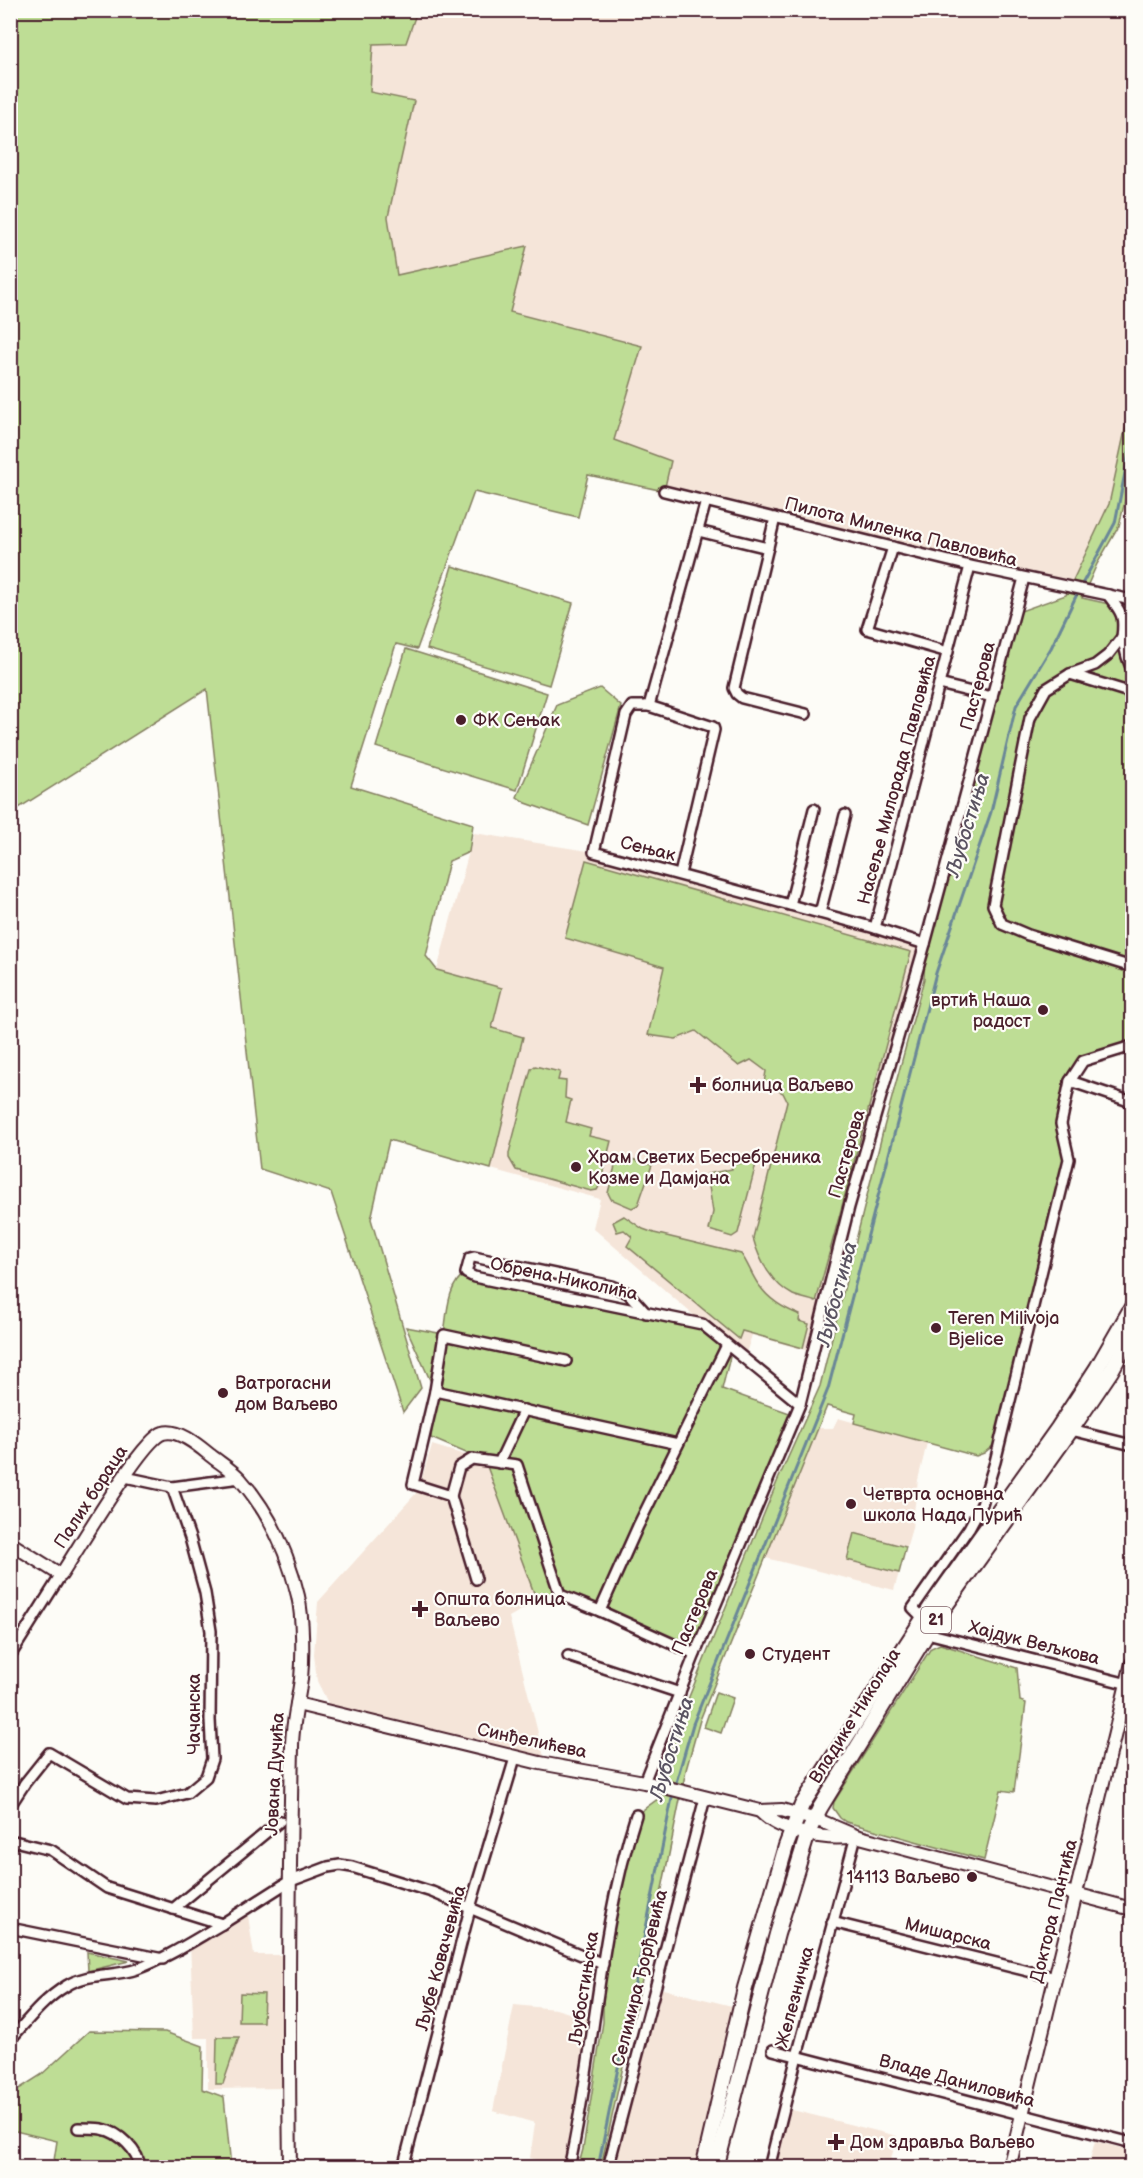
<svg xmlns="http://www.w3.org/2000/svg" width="1143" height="2178" viewBox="0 0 1143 2178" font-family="'Balsamiq Sans',sans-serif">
	<rect width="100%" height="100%" fill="#fdfcf7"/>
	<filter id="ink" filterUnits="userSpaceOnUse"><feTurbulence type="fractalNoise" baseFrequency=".0167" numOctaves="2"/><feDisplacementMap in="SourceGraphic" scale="12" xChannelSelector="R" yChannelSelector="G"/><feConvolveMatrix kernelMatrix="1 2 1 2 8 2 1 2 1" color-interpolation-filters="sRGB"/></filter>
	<g filter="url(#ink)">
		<g fill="#f5e5d9">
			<polygon points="11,11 1132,11 1132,502 1120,500 1079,590 480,446 11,813"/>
			<polygon points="474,833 594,852 925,944 812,1352 752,1335 744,1359 593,1228 600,1199 491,1169 523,1037 492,1028 437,970"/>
			<polygon points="838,1418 927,1443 918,1480 912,1528 894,1590 766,1558 817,1428 833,1428"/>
			<polygon points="432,1445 485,1461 537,1601 509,1617 546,1765 332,1711 317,1681 314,1654 318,1602 418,1491"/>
			<polygon points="247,1909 254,1955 288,1955 288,2088 208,2089 208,2038 194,2038 190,1943"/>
			<polygon points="655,1987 736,2007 701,2167 612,2168"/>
			<polygon points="514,2005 556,2009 595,2021 569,2167 542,2167 544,2163 530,2158 535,2123 493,2111"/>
			<polygon points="784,2108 897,2136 889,2167 769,2168"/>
			<polygon points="1095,2141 1132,2151 1132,2167 1088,2167"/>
		</g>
		<g fill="#bedd95" stroke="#847e60" stroke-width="1.5">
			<polygon points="11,11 417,11 406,43 373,44 370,92 414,101 388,217 397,275 527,246 510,312 642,346 614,440 671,461 664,491 588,475 578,517 474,492 417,649 396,644 351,786 473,824 469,852 449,861 426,956 437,970 502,988 492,1028 523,1037 491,1169 389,1140 371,1219 421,1388 403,1412 331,1192 260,1169 207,689 11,813"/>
			<polygon points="1132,398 1132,472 1119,526 1097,564 1082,598 1132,609 1132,1046 1083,1061 1070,1081 1061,1124 1069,1159 1000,1440 984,1453 976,1456 854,1423 856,1414 827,1406 700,1720 686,1770 663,1884 601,2167 578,2168 583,2149 603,2022 603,1964 636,1815 659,1798 665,1768 684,1709 777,1482 820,1386 884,1127 924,979 925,944 1015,613 1066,595 1109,504"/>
			<polygon points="452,566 573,603 549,685 427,649"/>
			<polygon points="406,649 547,693 517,790 376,747"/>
			<polygon points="600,688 621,706 588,825 526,803 517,797 557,705"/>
			<path d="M 586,860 L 911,952 L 816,1302 C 809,1299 800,1298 793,1295 C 772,1284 759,1260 753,1238 L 787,1101 L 783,1093 L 764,1083 L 766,1071 L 751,1060 L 739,1066 L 696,1031 L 676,1039 L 648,1035 L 664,967 L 565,938 Z"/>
			<polygon points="535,1066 560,1072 558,1080 566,1081 565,1098 571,1100 566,1122 591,1129 589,1136 611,1141 600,1185 597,1190 591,1191 516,1170 509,1158 509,1153 531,1069"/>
			<polygon points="618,1155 652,1165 638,1205 632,1208 611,1199 608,1193"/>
			<polygon points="751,1161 755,1163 755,1168 738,1233 732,1237 709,1230 713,1212 707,1174 732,1169 731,1165"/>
			<path d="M 624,1216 L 643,1229 L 654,1233 L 741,1254 C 748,1263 751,1274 758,1284 C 769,1300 783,1308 800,1315 L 799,1321 L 809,1324 L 803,1348 L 742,1331 L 739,1339 L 627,1246 L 632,1237 L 624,1230 L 617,1232 L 613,1222 Z"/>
			<path d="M 466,1273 L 702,1324 L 730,1357 L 722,1389 L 795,1415 L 695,1654 L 560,1595 L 537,1601 L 485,1461 L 431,1438 L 435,1391 L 406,1327 L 444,1334 C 447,1316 447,1283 466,1273 Z"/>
			<polygon points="854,1533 906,1547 899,1573 847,1560"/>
			<polygon points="940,1644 1017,1668 1020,1701 1026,1703 1014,1792 1001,1790 984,1860 846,1822 840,1818 833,1808 834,1802 931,1648"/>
			<polygon points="716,1692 733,1698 721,1733 704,1727"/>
			<polygon points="87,1952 129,1961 88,1971"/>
			<polygon points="240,1993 264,1994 263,2022 239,2022"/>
			<polygon points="89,2031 165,2032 203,2046 202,2089 224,2097 231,2167 53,2167 57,2141 11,2130 11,2094 41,2075"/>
			<polygon points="217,2037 239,2037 223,2084 216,2084"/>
		</g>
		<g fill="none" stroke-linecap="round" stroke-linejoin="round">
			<g stroke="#6a8797" stroke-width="3">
				<polyline points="1081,586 1115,523 1132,438"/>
				<polyline points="675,1786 693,1724 828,1389 936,973 991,812 1016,706 1051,648 1078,592"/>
				<polyline points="598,2168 673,1793"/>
			</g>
			<defs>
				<g id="street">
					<polyline points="664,491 970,566 1132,600"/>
					<polyline points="775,518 734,688 737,694 742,698 806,714"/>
					<polyline points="698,531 768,548"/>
					<polyline points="893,547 867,629 948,652"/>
					<path d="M 1108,595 C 1121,612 1125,615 1122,637 L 1132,620"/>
					<polyline points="1122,637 1108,655 1095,665 1070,674 1046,689 1030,718 993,905 1002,924 1028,935 1132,967"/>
					<polyline points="1122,637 1127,657 1132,670"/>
					<polyline points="1070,674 1132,693"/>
					<polyline points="939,684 992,697"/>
					<polyline points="649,706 706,501"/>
					<polyline points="680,874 714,730 713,727 649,706 632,706 626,715 594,852 875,928 925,944"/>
					<polyline points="790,905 814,809"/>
					<polyline points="820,913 845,815"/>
					<polyline points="875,928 970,566"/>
					<polyline points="1070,1081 1132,1102"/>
					<polyline points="646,1313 628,1293 612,1286 474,1257 470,1258 466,1273 474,1277 702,1324 800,1404"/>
					<polyline points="566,1361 444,1335 435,1391 413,1484 451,1496 459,1467 472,1459 517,1465 560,1595 600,1611"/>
					<polyline points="435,1391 678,1444"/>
					<polyline points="1071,1430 1132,1445"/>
					<polyline points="499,1463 524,1410"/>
					<polyline points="125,1477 172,1487 240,1478"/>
					<polyline points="451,1496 476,1579"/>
					<polyline points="923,1618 913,1608 969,1528 982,1504 995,1462 1069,1159 1061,1124 1070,1081 1083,1061 1132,1046"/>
					<polyline points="927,1633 1132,1685"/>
					<polyline points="695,1654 600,1611 638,1526 727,1345"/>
					<polyline points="10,1656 61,1575"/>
					<polyline points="568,1656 680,1693"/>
					<polyline points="644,1782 695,1654 800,1404 849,1207 925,944 1024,578"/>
					<polyline points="10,1806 25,1783 49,1753 127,1799 156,1801 187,1793 206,1777 212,1759 210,1720 211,1631 205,1593 190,1538 172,1487"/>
					<polyline points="10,1840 51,1850 107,1888 222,1924 288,1882 328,1867 340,1865 352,1867 432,1892 603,1964"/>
					<polyline points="173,1909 280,1821"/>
					<polyline points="832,1922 1056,1978"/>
					<polyline points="10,1928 163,1959"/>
					<path d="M 10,2040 C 27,2021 44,1999 66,1986 C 88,1972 114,1977 137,1969 C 167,1958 194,1940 222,1924"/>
					<polyline points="773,2050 1132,2143"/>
					<path d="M 78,2128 C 86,2128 94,2128 102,2129 C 119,2132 139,2151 140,2168"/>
					<polyline points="403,2168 472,1901 515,1758"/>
					<path d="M 569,2168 C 595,2051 599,1929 636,1815"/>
					<polyline points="608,2168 705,1798"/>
					<polyline points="769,2168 797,2056 856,1836"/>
				</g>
				<g id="secondary">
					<path d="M 10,1543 L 61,1575 C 77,1551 142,1439 163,1433 C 178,1428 199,1446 210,1455 C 220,1463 232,1470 240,1479 C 270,1513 288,1553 298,1596 C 303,1618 303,1657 301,1679 C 298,1702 292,1724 292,1747 C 289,1887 288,2027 290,2168"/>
					<polyline points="297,1704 540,1763 644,1782 760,1811 782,1810 823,1822 856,1836 1132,1909"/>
					<path d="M 760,1811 C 779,1832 826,1841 854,1836"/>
					<polyline points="1009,2168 1132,1663"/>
				</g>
				<g id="primary">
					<polyline points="703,2168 745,1988 786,1846 802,1805 934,1602 1058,1428 1097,1368 1132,1307"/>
					<polyline points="716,2168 777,1934 808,1833 820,1808 936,1619 1071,1430 1111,1371 1132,1333"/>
				</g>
			</defs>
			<use href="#street" stroke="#4a1f2b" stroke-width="14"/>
			<use href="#secondary" stroke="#4a1f2b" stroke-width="16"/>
			<use href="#primary" stroke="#4a1f2b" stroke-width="18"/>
			<use href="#street" stroke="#fdfcf7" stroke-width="9"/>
			<use href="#secondary" stroke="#fdfcf7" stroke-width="12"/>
			<use href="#primary" stroke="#fdfcf7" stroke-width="14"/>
		</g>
	</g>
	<g fill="#4a1f2b" stroke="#fdfcf7" stroke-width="2">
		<circle cx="461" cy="720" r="6"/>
		<circle cx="1043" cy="1010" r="6"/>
		<path d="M695 1076h6v6h6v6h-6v6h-6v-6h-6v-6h6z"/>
		<circle cx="576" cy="1167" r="6"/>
		<circle cx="936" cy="1328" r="6"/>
		<circle cx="223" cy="1393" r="6"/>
		<circle cx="851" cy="1504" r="6"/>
		<path d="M417 1600h6v6h6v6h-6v6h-6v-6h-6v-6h6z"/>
		<circle cx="750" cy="1654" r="6"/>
		<circle cx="972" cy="1877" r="6"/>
		<path d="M833 2133h6v6h6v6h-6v6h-6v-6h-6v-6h6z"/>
	</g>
	<g text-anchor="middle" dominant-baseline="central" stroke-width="4.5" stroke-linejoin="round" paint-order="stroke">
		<rect fill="#fdfcf7" stroke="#806168" stroke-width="1.5" x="921" y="1607" width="30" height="26" rx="4.5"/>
		<g font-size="16" font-weight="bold" fill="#4a1f2b">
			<text x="936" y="1620">21</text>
		</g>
		<g font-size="18" fill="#4a1f2b" stroke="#fdfcf7">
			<text transform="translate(901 532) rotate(14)">Пилота Миленка Павловића</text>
			<text transform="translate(978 686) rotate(-75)">Пастерова</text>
			<text transform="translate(897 780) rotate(-75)">Насеље Милорада Павловића</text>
			<text transform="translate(648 849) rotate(14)">Сењак</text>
			<text transform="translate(847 1154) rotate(-74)">Пастерова</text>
			<text transform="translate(564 1279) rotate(12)">Обрена Николића</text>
			<text transform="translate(91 1497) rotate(-57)">Палих бораца</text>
			<text transform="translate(695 1612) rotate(-67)">Пастерова</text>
			<text transform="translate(1034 1643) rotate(14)">Хајдук Вељкова</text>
			<text transform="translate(194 1714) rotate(-90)">Чачанска</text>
			<text transform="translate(855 1716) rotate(-58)">Владике Николаја</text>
			<text transform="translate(532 1741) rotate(12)">Синђелићева</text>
			<text transform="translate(275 1774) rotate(-87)">Јована Дучића</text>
			<text transform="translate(1054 1911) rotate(-76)">Доктора Пантића</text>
			<text transform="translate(948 1934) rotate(14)">Мишарска</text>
			<text transform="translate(441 1958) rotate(-75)">Љубе Ковачевића</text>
			<text transform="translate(640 1978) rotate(-76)">Селимира Ђорђевића</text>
			<text transform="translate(584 1988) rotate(-81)">Љубостињска</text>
			<text transform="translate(795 1997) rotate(-75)">Железничка</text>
			<text transform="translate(957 2081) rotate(15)">Владе Даниловића</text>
		</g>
		<g font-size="18" fill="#4a1f2b" stroke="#fdfcf7" text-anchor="start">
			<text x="473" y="720">ФК Сењак</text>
			<text x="1031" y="1000" text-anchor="end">вртић Наша<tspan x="1031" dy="21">радост</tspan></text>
			<text x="712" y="1085">болница Ваљево</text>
			<text x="588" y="1157">Храм Светих Бесребреника<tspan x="588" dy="21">Козме и Дамјана</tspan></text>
			<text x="948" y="1318">Teren Milivoja<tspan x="948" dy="21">Bjelice</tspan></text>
			<text x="235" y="1383">Ватрогасни<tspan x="235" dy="21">дом Ваљево</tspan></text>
			<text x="863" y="1494">Четврта основна<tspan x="863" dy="21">школа Нада Пурић</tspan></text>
			<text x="434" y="1599">Општа болница<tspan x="434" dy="21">Ваљево</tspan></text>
			<text x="762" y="1654">Студент</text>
			<text x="960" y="1877" text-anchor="end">14113 Ваљево</text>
			<text x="850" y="2142">Дом здравља Ваљево</text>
		</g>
		<g font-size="20" font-style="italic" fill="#5a5361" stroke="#fdfcf7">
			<text transform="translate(968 825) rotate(-73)">Љубостиња</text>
			<text transform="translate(837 1294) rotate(-75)">Љубостиња</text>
			<text transform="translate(672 1749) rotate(-73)">Љубостиња</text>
		</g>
	</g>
	<rect width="1143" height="2178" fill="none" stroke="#fdfcf7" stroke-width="36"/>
	<rect x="18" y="18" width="1107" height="2142" fill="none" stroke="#4a1f2b" stroke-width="2" filter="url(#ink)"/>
</svg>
